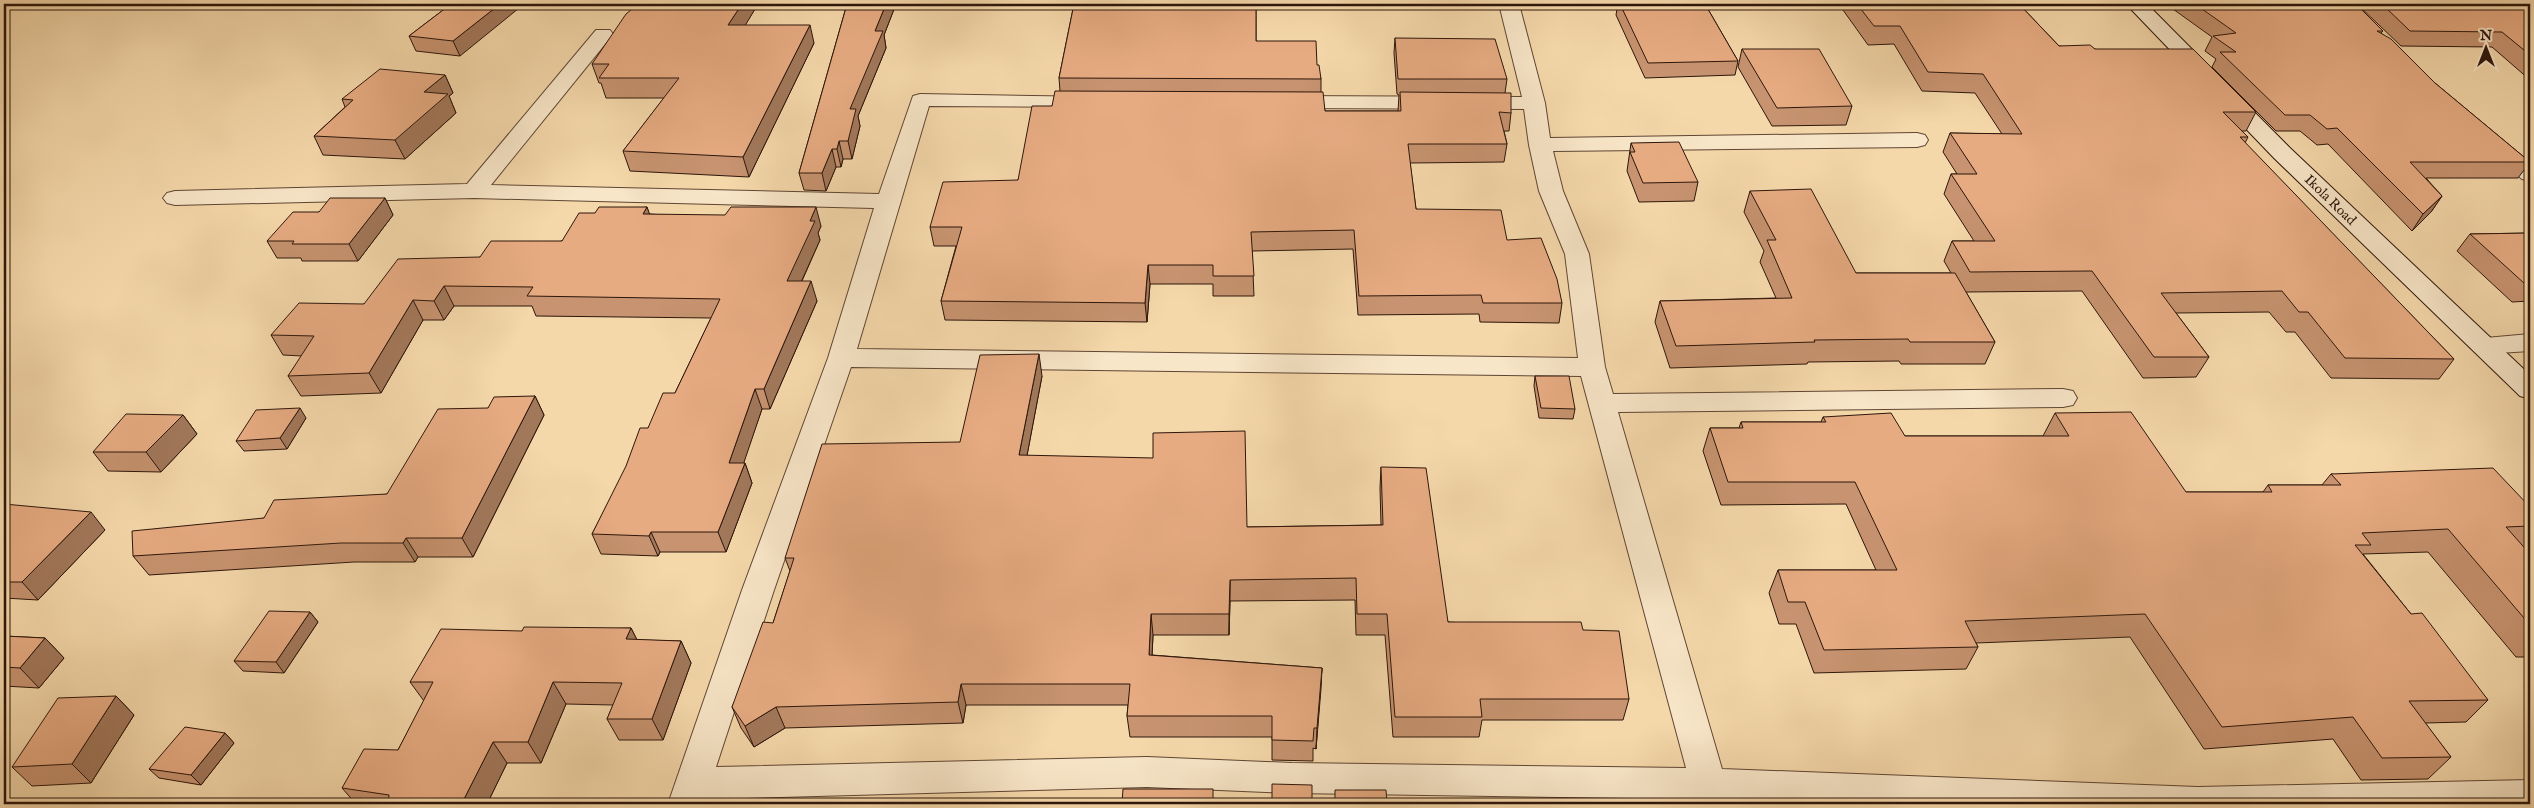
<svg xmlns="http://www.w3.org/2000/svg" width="2534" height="808" viewBox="0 0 2534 808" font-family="'IM FELL English',serif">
	<rect width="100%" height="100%" fill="#f5d8aa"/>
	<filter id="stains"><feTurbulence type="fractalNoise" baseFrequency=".004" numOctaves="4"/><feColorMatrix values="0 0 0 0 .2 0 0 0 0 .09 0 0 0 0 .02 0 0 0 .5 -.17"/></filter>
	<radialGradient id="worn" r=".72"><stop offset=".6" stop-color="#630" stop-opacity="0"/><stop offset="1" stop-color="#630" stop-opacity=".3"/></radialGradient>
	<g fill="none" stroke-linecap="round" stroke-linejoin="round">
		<defs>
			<g id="street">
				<path d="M 1499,4 L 1519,4 L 1545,103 L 1550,138 L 1917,133 L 1925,135 L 1928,140 L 1925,145 L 1917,147 L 1553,151 L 1563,191 L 1589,254 L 1605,367 L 1613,394 L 2063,389 L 2073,391 L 2077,398 L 2073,405 L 2063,407 L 1618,412 L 1722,769 L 2198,787 L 2530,780 L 2530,804 L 1827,804 L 1731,800 L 1732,804 L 1696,804 L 1695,799 L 1292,793 L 1147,787 L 706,799 L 704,804 L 668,804 L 742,590 L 828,358 L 874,208 L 474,198 L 175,205 L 167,203 L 163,198 L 167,193 L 175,191 L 467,184 L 596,30 L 610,30 L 613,34 L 610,38 L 491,185 L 879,194 L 913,96 L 920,94 L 1097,97 L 1101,101 L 1097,105 L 1090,107 L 929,106 L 857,349 L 1578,358 L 1565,254 L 1539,191 L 1529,145 L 1524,109 L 1285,108 L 1278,106 L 1274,102 L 1278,98 L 1285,96 L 1522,97 ZM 851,367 L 1581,376 L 1686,768 L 1292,763 L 1147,757 L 716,767 L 774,590 Z"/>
				<polygon points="2495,140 2503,142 2530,163 2530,181 2522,179 2487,152 2484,147 2487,142"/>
				<polygon points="2530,334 2530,351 2483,354 2474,351 2470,345 2474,339"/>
			</g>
			<polygon id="secondary" points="2126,4 2147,4 2290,148 2530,375 2530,399 2520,396 2274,158"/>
		</defs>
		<use href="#street" stroke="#5f4633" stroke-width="2"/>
		<use href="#secondary" stroke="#2d160b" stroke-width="2"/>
		<use href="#street" fill="#f8e6c8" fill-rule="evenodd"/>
		<use href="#secondary" fill="#f8e6c8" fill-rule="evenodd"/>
	</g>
	<g fill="#c79370" stroke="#2d160b">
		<polygon points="451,4 460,56 416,51 409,36"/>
		<polygon points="641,4 758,4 745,25 814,43 749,177 630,171 623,151 664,98 606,98 601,83 599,83 592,64"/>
		<polygon points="847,4 896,4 884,35 886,48 858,116 860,126 852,159 843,159 841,167 836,167 826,191 804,190 799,173"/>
		<polygon points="1074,4 1256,4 1256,41 1317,65 1321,79 1321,92 1325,111 1398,111 1399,95 1397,94 1394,53 1395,38 1507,79 1505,93 1511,113 1509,131 1504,131 1507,144 1504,162 1410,163 1416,209 1507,240 1562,303 1559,323 1480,322 1479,314 1358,315 1353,249 1252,251 1254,296 1213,296 1213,284 1150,284 1147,322 945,320 941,301 956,246 934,246 930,227 1018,180 1052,106 1060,91 1059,78"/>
		<polygon points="1618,4 1705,4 1738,61 1735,75 1645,78 1616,15"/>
		<polygon points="1845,4 2019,4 2059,46 2095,49 2256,112 2246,131 2242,131 2248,137 2245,143 2454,359 2439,379 2331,378 2295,332 2286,332 2269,312 2176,313 2209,357 2196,377 2143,378 2082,291 1966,292 1995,342 1985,364 1901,364 1899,361 1808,362 1807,364 1670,368 1655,322 1660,301 1776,298 1760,262 1764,251 1744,212 1750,191 1856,273 1951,273 1944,261 1952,241 1974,241 1944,194 1951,174 1957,174 1943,152 1950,133 2002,134 1975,93 1922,91 1894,44 1868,45 1843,10"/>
		<polygon points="2166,4 2356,4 2383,31 2381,33 2435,83 2530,162 2518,178 2426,178 2442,196 2431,212 2412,231 2328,144 2317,145 2300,131 2276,131 2212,67 2216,59 2205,51 2212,37"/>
		<polygon points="2357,4 2530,4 2530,80 2492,47 2401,46"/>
		<polygon points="1742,49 1852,106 1846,125 1772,126 1738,67"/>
		<polygon points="445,75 453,93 449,96 456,113 405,159 323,155 314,136 345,107 342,99"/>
		<polygon points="1631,143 1698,182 1694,201 1639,202 1627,171"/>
		<polygon points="385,198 393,215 358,261 302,261 301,258 277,258 267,241 319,212"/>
		<polygon points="647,207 649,214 821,226 818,233 820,240 802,281 817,301 770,409 762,409 743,463 745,463 752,483 726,552 660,552 658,556 601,554 592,534 648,428 675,393 711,318 536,316 532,306 454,306 444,320 423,320 381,393 301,396 288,376 302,356 283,355 271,335 364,304 480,257 562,241 595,213"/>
		<polygon points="2530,233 2530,301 2512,302 2457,251 2470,234"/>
		<polygon points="1042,376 1027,455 1247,527 1381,525 1380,488 1381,467 1448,622 1583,630 1629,699 1623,720 1482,720 1479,737 1393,737 1385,635 1356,635 1355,600 1230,601 1229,635 1153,635 1152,655 1322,668 1316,749 1313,748 1313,761 1272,760 1272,737 1130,737 1127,716 1128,705 966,705 963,723 785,728 754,747 741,728 732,707 773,623 790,571 785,558 960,442"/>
		<polygon points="1535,376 1575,409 1573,419 1539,418 1534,386"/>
		<polygon points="535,396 544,415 473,557 418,557 415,562 354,562 149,575 133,556 264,518 387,494 488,408"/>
		<polygon points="2055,413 2186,492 2263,492 2268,485 2322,485 2331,474 2530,507 2530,544 2527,548 2525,548 2530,554 2530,657 2516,657 2428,552 2363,554 2411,614 2488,700 2466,722 2425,723 2451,757 2428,779 2361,780 2333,739 2204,749 2130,637 1976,643 1978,647 1966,669 1814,673 1796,624 1779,624 1769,593 1778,570 1876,570 1846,504 1721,505 1703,451 1710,428 1739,428 1741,422 1821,422 1823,417 1905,436 2043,436"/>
		<polygon points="183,415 197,434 161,472 108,471 93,452"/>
		<polygon points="306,418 287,449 244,451 236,441"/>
		<polygon points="4,504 105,530 38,600 4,598"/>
		<polygon points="310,612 318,622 284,673 243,671 234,661"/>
		<polygon points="631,628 637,640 681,641 691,663 663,740 619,740 607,719 613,705 566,704 541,763 507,763 487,804 356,804 342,788 398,750 424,701 410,682 522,631"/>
		<polygon points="4,636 45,638 64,658 39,688 4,686"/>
		<polygon points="116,696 134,715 91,783 32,786 12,767"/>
		<polygon points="225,733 234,743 201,785 159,778 149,769"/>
	</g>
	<g fill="#a2785b" stroke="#2d160b">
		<polygon points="500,4 524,4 460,56 453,41"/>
		<polygon points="742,4 758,4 734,44 728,25"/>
		<polygon points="886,4 896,4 884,35 886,48 858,116 860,126 852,159 848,141 850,109 875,31"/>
		<polygon points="810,25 814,43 749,177 743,157"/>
		<polygon points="445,75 453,93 449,96 456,113 405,159 395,140 424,92"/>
		<polygon points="839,141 843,159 841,167 837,149"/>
		<polygon points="832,149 836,167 826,191 822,173"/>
		<polygon points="2442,196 2431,212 2412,231 2423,214"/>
		<polygon points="385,198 393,215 358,261 349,244"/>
		<polygon points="647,207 654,226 643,214"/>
		<polygon points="816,207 821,226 818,233 820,240 793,300 787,281 810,221"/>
		<polygon points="1148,265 1150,284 1147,322 1145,303"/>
		<polygon points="811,281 817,301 770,409 764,389"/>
		<polygon points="444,286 454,306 444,320 434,301"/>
		<polygon points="413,300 423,320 381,393 369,373"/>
		<polygon points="1039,354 1042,376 1023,477 1019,455"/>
		<polygon points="755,389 762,409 737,483 729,463"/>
		<polygon points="535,396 544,415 473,557 462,538"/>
		<polygon points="300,408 306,418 287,449 280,438"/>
		<polygon points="183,415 197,434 161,472 146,452"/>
		<polygon points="745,463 752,483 726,552 718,532"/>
		<polygon points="91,512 105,530 38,600 22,582"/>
		<polygon points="651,532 660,552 658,556 649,536"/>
		<polygon points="406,538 418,557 415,562 403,543"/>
		<polygon points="1230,580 1230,601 1229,635 1229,614"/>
		<polygon points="310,612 318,622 284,673 276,662"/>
		<polygon points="1151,614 1153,635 1151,676 1149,655"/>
		<polygon points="631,628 642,650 626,639"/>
		<polygon points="45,638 64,658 39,688 20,668"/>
		<polygon points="681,641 691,663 663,740 652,719"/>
		<polygon points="1322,668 1321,689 1316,749 1317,728"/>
		<polygon points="553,682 566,704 541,763 528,742"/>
		<polygon points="961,684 966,705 963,723 958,702"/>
		<polygon points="116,696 134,715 91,783 72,764"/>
		<polygon points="776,707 785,728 754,747 745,726"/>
		<polygon points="225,733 234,743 201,785 191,775"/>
		<polygon points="493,742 507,763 487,804 463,804 462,803"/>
	</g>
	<g fill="#e7ab82" stroke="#2d160b">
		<polygon points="451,4 500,4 453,41 409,36"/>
		<polygon points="641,4 742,4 728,25 810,25 743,157 623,151 679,78 599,78 609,64 592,64 626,14 632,9 638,9"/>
		<polygon points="847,4 886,4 875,31 883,31 850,109 856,109 848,141 839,141 837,149 832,149 822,173 799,173"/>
		<polygon points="1074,4 1256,4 1256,41 1316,41 1317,65 1319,65 1321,79 1059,78"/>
		<polygon points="1620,4 1705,4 1738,61 1648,63"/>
		<polygon points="1857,4 2019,4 2059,46 2090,45 2095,49 2193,49 2256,112 2223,112 2248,137 2240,137 2454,359 2345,358 2308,312 2299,312 2282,291 2161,293 2209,357 2154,357 2092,271 1970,272 1952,241 1995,241 1951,174 1977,174 1950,133 2022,134 1983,74 1928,72 1900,26 1874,26"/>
		<polygon points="2195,4 2356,4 2383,31 2377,31 2391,39 2435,83 2530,162 2410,162 2442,196 2423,214 2337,128 2327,129 2310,115 2285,115 2220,52 2236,52 2213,36 2236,33"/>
		<polygon points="2382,4 2530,4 2530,55 2502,32 2410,31"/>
		<polygon points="1395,38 1495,39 1507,79 1398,79"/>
		<polygon points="1742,49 1819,49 1852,106 1777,108"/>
		<polygon points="380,69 445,75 424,92 448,94 395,140 314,136 353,100 342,99"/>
		<polygon points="1055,91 1323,92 1325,111 1401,111 1400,92 1511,93 1511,113 1499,112 1507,144 1408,144 1416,209 1501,210 1507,240 1541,238 1557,279 1562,303 1483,303 1481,295 1359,296 1354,230 1251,232 1254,276 1213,276 1213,265 1148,265 1145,303 941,301 962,227 930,227 943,182 1018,180 1032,106 1052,106"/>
		<polygon points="1679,142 1698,182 1643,183 1630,152 1635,152 1631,143"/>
		<polygon points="1811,189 1856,273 1955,273 1995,342 1910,342 1908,339 1814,340 1815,342 1676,346 1660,301 1792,298 1767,240 1776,240 1750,191"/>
		<polygon points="330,198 385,198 349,244 292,244 294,241 267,241 293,212 319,212"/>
		<polygon points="599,207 647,207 643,214 725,215 731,207 816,207 810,221 815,221 787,281 811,281 764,389 755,389 729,463 745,463 718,532 651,532 649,536 592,534 626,466 640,428 648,428 663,393 675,393 720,299 527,296 533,287 444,286 434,301 413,300 369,373 288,376 314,336 271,335 299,303 364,304 398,259 480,257 491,241 562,241 579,213 595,213"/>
		<polygon points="2530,233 2530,284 2525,284 2470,234"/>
		<polygon points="1039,354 1019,455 1153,458 1153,433 1245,431 1247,527 1383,525 1381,467 1426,468 1448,622 1581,622 1583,630 1619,631 1629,699 1480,699 1482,717 1395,717 1387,614 1357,614 1356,578 1230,580 1229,614 1151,614 1149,655 1322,668 1317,728 1314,728 1313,741 1272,740 1272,716 1127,716 1130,684 961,684 958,702 776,707 745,726 732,707 763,622 773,623 794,558 785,558 822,444 960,442 980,355"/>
		<polygon points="1535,376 1569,376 1575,409 1541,408"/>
		<polygon points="535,396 462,538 406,538 403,543 341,543 133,556 132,531 264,518 274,500 387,494 438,409 488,408 494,397"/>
		<polygon points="300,408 280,438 236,441 256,410"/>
		<polygon points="2131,412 2186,492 2272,492 2268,485 2341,485 2331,474 2493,468 2530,507 2530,526 2506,527 2530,554 2530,625 2448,529 2362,533 2371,545 2355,545 2411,614 2422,613 2488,700 2409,701 2451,757 2382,758 2353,717 2222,727 2145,614 1965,621 1978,647 1824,650 1805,602 1788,602 1778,570 1897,570 1855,482 1728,482 1710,428 1743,428 1741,422 1826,422 1823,417 1891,413 1905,436 2069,436 2055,413"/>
		<polygon points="126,414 183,415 146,452 93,452"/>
		<polygon points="4,504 91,512 22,582 4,582"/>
		<polygon points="269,611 310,612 276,662 234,661"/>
		<polygon points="524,627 631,628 626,639 681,641 652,719 607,719 622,683 553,682 528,742 493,742 462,803 440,802 439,804 388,804 389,795 342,788 364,749 398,750 433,682 410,682 441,629 522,631"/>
		<polygon points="4,636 45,638 20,668 4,667"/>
		<polygon points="116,696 72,764 12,767 58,698"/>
		<polygon points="185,727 225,733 191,775 149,769"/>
		<polygon points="1272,784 1312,785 1312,804 1272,804"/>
		<polygon points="1123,789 1213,789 1213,804 1122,804"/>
		<polygon points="1335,790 1386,790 1387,804 1335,804"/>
	</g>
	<g text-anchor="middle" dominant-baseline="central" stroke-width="4.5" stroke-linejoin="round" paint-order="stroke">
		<g font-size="14" fill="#2d160b" stroke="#f8e6c8">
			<text transform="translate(2330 200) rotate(44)">Ikola Road</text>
		</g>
	</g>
	<rect width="2534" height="808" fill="none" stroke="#f5d8aa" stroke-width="20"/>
	<rect x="5" y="5" width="2524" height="798" fill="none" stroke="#2d160b" stroke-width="2.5"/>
	<rect x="10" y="10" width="2514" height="788" fill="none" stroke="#2d160b"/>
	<g transform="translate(2486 48)" stroke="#f8e6c8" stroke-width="4" paint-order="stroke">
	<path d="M0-4L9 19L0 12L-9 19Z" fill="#2d160b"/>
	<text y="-8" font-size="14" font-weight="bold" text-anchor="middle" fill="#2d160b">N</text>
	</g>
	<rect width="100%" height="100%" filter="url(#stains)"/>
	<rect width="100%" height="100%" fill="url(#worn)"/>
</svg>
